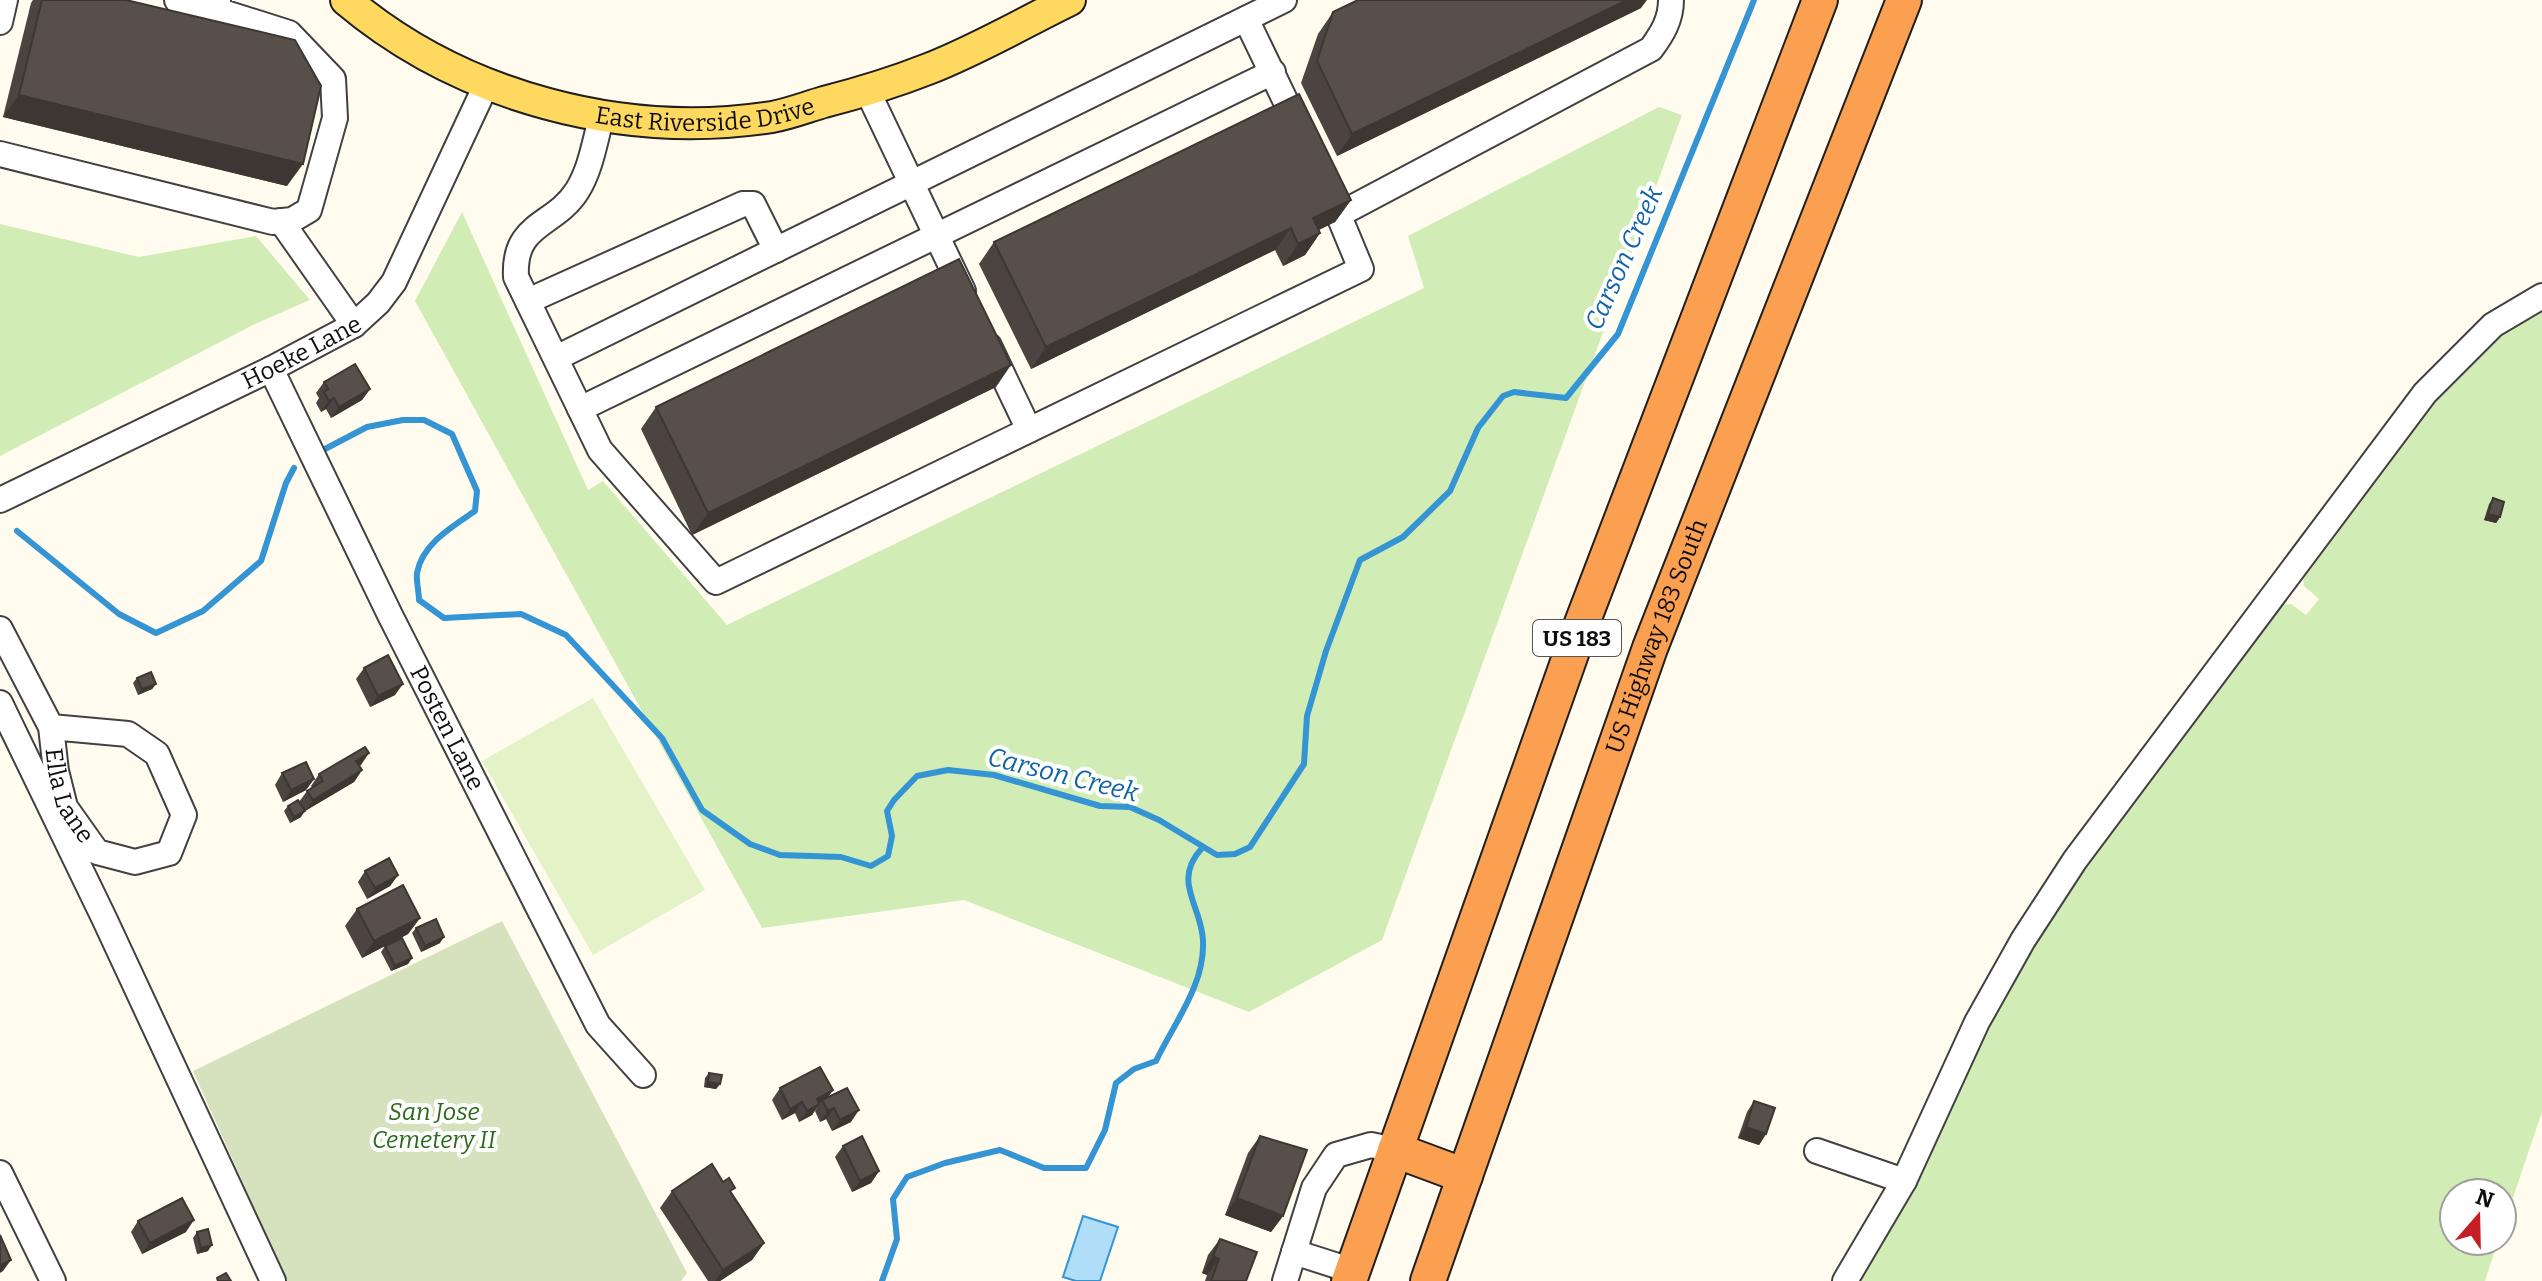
<svg xmlns="http://www.w3.org/2000/svg" width="2542" height="1281" viewBox="0 0 2542 1281" font-family="Bitter,serif">
	<rect width="100%" height="100%" fill="#fffcef"/>
	<g fill="#d2ecb6">
		<polygon points="1659,107 1682,115 1382,940 1249,1012 964,900 762,928 415,301 462,212 588,490 603,481 727,625 1424,288 1408,236"/>
		<polygon points="0,224 139,257 256,236 310,300 255,324 0,456"/>
		<polygon points="2542,303 2542,1112 2502,1230 2502,1193 2454,1193 2454,1241 2498,1241 2485,1281 1851,1281 2027,942 2271,606 2291,604 2306,615 2319,599 2304,586 2301,565 2428,393 2495,331"/>
	</g>
	<polygon fill="#d6e2be" points="502,921 687,1273 681,1281 287,1281 193,1071"/>
	<polygon fill="#e4f2c8" points="593,698 705,890 593,955 482,761"/>
	<polygon fill="#b0def9" stroke="#3494d4" stroke-width="2" points="1083,1216 1118,1227 1100,1281 1076,1281 1063,1277"/>
	<g fill="none" stroke-linecap="round" stroke-linejoin="round">
		<g stroke="#3494d4" stroke-width="6">
			<path d="M 325,449 L 367,427 L 403,420 L 424,420 L 452,434 L 477,491 L 475,511 C 453,526 422,544 417,573 C 416,581 419,592 419,600 L 444,618 L 521,614 L 566,635 L 662,738 L 702,810 L 750,844 L 780,855 L 841,857 L 871,866 L 888,856 L 892,836 L 887,811 L 894,800 L 917,776 L 948,770 L 994,775 L 1100,806 L 1130,807 L 1159,820 L 1217,855 L 1235,854 L 1250,847 L 1304,764 L 1307,716 L 1326,651 L 1360,560 L 1403,537 L 1450,491 L 1478,428 L 1503,396 L 1514,392 L 1566,398 L 1618,334 L 1754,0"/>
			<polyline points="17,531 119,614 156,633 203,611 261,561 286,483 294,468"/>
			<path d="M 882,1281 L 897,1239 L 893,1199 L 907,1177 L 945,1163 L 1000,1150 L 1044,1168 L 1086,1168 L 1105,1130 L 1116,1083 L 1134,1069 L 1156,1061 C 1174,1023 1205,985 1203,941 C 1202,905 1171,882 1202,848"/>
		</g>
		<defs>
			<g id="minor">
				<polyline points="177,0 213,9"/>
				<polyline points="1246,19 1299,129"/>
				<polyline points="0,22 5,0"/>
				<polyline points="867,90 963,291"/>
				<path d="M 602,115 C 595,140 591,169 577,191 C 554,227 513,222 516,277 L 600,450 L 716,582 L 1361,269 L 1327,187"/>
				<polyline points="0,154 273,222 292,220 309,210 335,118 333,79 289,33 213,9 218,0"/>
				<path d="M 1340,214 L 1651,49 C 1662,34 1671,20 1671,0"/>
				<polyline points="281,221 354,325"/>
				<polyline points="528,301 743,204 753,204 776,250"/>
				<polyline points="989,346 1029,430"/>
				<polyline points="556,358 1284,0"/>
				<path id="s1" d="M 271,369 L 390,615 L 598,1025 L 643,1075"/>
				<polyline points="580,409 1273,72"/>
				<path id="s2" d="M 0,500 L 271,369 L 354,325 L 378,303 L 394,282 L 486,85"/>
				<path id="s3" d="M 0,629 L 51,727 L 56,771 L 65,807 L 97,852 L 135,862 L 169,853 L 184,815 L 157,754 L 128,734 L 51,727"/>
				<polyline points="0,703 104,918 273,1281"/>
				<polyline points="1817,1151 1904,1181"/>
				<polyline points="0,1173 53,1281"/>
				<polyline points="1294,1252 1353,1271"/>
				<polyline points="1285,1281 1314,1188 1336,1155 1371,1145 1395,1150"/>
				<polyline points="1845,1281 1904,1181 1977,1022 2023,940 2075,860 2425,393 2493,325 2542,296"/>
			</g>
			<g id="major">
				<path id="s4" d="M 346,0 C 461,97 623,140 772,117 C 789,114 807,107 824,102 C 859,93 895,82 928,69 C 977,50 1023,23 1070,0"/>
			</g>
			<g id="highway">
				<polyline points="1395,1150 1465,1176"/>
				<polyline points="1349,1281 1579,631 1820,0"/>
				<path id="s5" d="M 1428,1281 L 1650,648 L 1904,0"/>
			</g>
		</defs>
		<use href="#minor" stroke="#414141" stroke-width="28"/>
		<use href="#major" stroke="#1f1f1f" stroke-width="34"/>
		<use href="#highway" stroke="#1f1f1f" stroke-width="38"/>
		<use href="#minor" stroke="#fff" stroke-width="24"/>
		<use href="#major" stroke="#ffd85f" stroke-width="30"/>
		<use href="#highway" stroke="#fb9f50" stroke-width="34"/>
	</g>
	<g fill="#4b4440">
		<polygon points="33,0 126,0 287,186 3,117 31,3"/>
		<polygon points="1641,8 1337,156 1301,83 1318,34 1333,12"/>
		<polygon points="1351,200 1335,222 1319,230 1320,233 1305,255 1283,266 1275,250 1031,369 979,264 994,242"/>
		<polygon points="324,382 370,389 362,400 331,418 326,409 321,412 316,403 319,398 316,393"/>
		<polygon points="996,387 692,535 641,429 656,407"/>
		<polygon points="2493,498 2500,517 2496,523 2484,520 2489,504"/>
		<polygon points="364,668 395,695 370,707 356,679"/>
		<polygon points="137,678 156,684 152,689 138,695 133,683"/>
		<polygon points="361,765 359,766 362,770 354,782 305,811 300,802 301,817 290,823 284,811 288,806 299,802 307,791 312,788 311,786 319,774"/>
		<polygon points="282,773 314,779 306,790 283,802 275,785"/>
		<polygon points="365,871 398,875 390,886 367,899 358,882"/>
		<polygon points="357,909 420,918 408,934 397,940 412,958 408,964 391,971 381,952 385,946 362,958 345,926"/>
		<polygon points="416,928 440,943 421,952 412,933"/>
		<polygon points="709,1073 720,1084 716,1089 704,1087 705,1078"/>
		<polygon points="780,1088 833,1090 828,1097 851,1122 832,1131 826,1119 820,1122 815,1111 819,1104 812,1115 799,1122 795,1113 782,1120 772,1100"/>
		<polygon points="1754,1101 1766,1134 1759,1145 1738,1138 1747,1112"/>
		<polygon points="1260,1136 1283,1216 1271,1232 1225,1215 1248,1153"/>
		<polygon points="843,1146 879,1171 871,1183 852,1192 835,1157"/>
		<polygon points="672,1191 731,1193 764,1243 752,1260 720,1281 708,1281 660,1208"/>
		<polygon points="138,1221 186,1232 142,1254 131,1232"/>
		<polygon points="197,1232 208,1251 197,1254 193,1238"/>
		<polygon points="1220,1239 1246,1281 1205,1281 1207,1275 1202,1273 1208,1255"/>
	</g>
	<g fill="#3d3734">
		<polygon points="1627,0 1647,0 1641,8 1337,156 1352,134"/>
		<polygon points="19,95 303,164 287,186 3,117"/>
		<polygon points="1351,200 1335,222 1297,240 1313,218"/>
		<polygon points="1291,228 1275,250 1031,369 1046,347"/>
		<polygon points="1320,233 1305,255 1283,266 1298,244"/>
		<polygon points="1011,365 996,387 692,535 708,513"/>
		<polygon points="370,389 362,400 331,418 339,407"/>
		<polygon points="334,398 326,409 321,412 329,401"/>
		<polygon points="2488,514 2500,517 2496,523 2484,520"/>
		<polygon points="156,684 152,689 138,695 142,689"/>
		<polygon points="403,684 395,695 370,707 378,696"/>
		<polygon points="369,753 361,765 349,772 356,761"/>
		<polygon points="362,770 354,782 305,811 313,800"/>
		<polygon points="314,779 306,790 283,802 291,790"/>
		<polygon points="305,811 301,817 290,823 294,817"/>
		<polygon points="398,875 390,886 367,899 375,888"/>
		<polygon points="420,918 408,934 362,958 374,941"/>
		<polygon points="444,937 440,943 421,952 425,946"/>
		<polygon points="412,958 408,964 391,971 395,966"/>
		<polygon points="708,1082 720,1084 716,1089 704,1087"/>
		<polygon points="833,1090 825,1101 822,1100 812,1115 799,1122 817,1099"/>
		<polygon points="802,1102 795,1113 782,1120 790,1109"/>
		<polygon points="834,1108 826,1119 820,1122 828,1111"/>
		<polygon points="859,1110 851,1122 832,1131 840,1120"/>
		<polygon points="1746,1127 1766,1134 1759,1145 1738,1138"/>
		<polygon points="879,1171 871,1183 852,1192 860,1181"/>
		<polygon points="1237,1198 1283,1216 1271,1232 1225,1215"/>
		<polygon points="194,1220 186,1232 142,1254 150,1243"/>
		<polygon points="764,1243 752,1260 720,1281 715,1281 723,1270"/>
		<polygon points="212,1245 208,1251 197,1254 201,1248"/>
		<polygon points="1213,1256 1219,1259 1207,1275 1202,1273"/>
		<polygon points="11,1260 3,1271 0,1273 0,1265"/>
	</g>
	<g fill="#574f4a" stroke="#3d3734" stroke-width="2">
		<polygon points="42,0 126,0 295,40 321,86 303,164 19,95"/>
		<polygon points="1358,0 1627,0 1352,134 1317,61 1333,12"/>
		<polygon points="1299,94 1351,200 1313,218 1320,233 1298,244 1291,228 1046,347 994,242"/>
		<polygon points="959,259 1011,365 708,513 656,407"/>
		<polygon points="355,364 370,389 339,407 334,398 329,401 324,392 328,389 324,382"/>
		<polygon points="2493,498 2504,502 2500,517 2488,514"/>
		<polygon points="388,655 403,684 378,696 364,668"/>
		<polygon points="151,672 156,684 142,689 137,678"/>
		<polygon points="365,747 369,753 356,761 362,770 313,800 307,791 323,781 319,774"/>
		<polygon points="306,762 314,779 291,790 282,773"/>
		<polygon points="298,800 305,811 294,817 288,806"/>
		<polygon points="389,858 398,875 375,888 365,871"/>
		<polygon points="403,885 420,918 374,941 357,909"/>
		<polygon points="436,919 444,937 425,946 416,928"/>
		<polygon points="402,938 412,958 395,966 385,946"/>
		<polygon points="820,1067 833,1090 817,1099 819,1104 807,1111 802,1102 790,1109 780,1088"/>
		<polygon points="709,1073 722,1075 720,1084 708,1082"/>
		<polygon points="847,1088 859,1110 840,1120 834,1108 828,1111 822,1100"/>
		<polygon points="1754,1101 1775,1108 1766,1134 1746,1127"/>
		<polygon points="862,1136 879,1171 860,1181 843,1146"/>
		<polygon points="1260,1136 1307,1150 1283,1216 1237,1198"/>
		<polygon points="712,1164 723,1182 729,1178 735,1188 730,1191 764,1243 723,1270 672,1191"/>
		<polygon points="182,1198 194,1220 150,1243 138,1221"/>
		<polygon points="208,1229 212,1245 201,1248 197,1232"/>
		<polygon points="0,1235 11,1260 0,1265"/>
		<polygon points="1220,1239 1257,1252 1246,1281 1211,1281 1219,1259 1213,1256"/>
		<polygon points="226,1273 231,1281 218,1281 217,1278"/>
	</g>
	<g text-anchor="middle" dominant-baseline="central" stroke-width="8" stroke-linejoin="round" paint-order="stroke">
		<rect fill="#fff" stroke="#565656" stroke-width="2" x="1533" y="620" width="88" height="36" rx="6"/>
		<g font-size="22" font-weight="bold" fill="#0e0e0e">
			<text x="1577" y="638">US 183</text>
		</g>
		<g font-size="24" fill="#0e0e0e" stroke="#fff">
			<text stroke="none"><textPath href="#s4" startOffset="388">East Riverside Drive</textPath></text>
			<text stroke="none"><textPath href="#s2" startOffset="336">Hoeke Lane</textPath></text>
			<text stroke="none"><textPath href="#s5" startOffset="684">US Highway 183 South</textPath></text>
			<text stroke="none"><textPath href="#s1" startOffset="400">Posten Lane</textPath></text>
			<text stroke="none"><textPath href="#s3" startOffset="182">Ella Lane</textPath></text>
		</g>
		<g font-size="24" font-style="italic" fill="#2b691b" stroke="#fff">
			<text x="434" y="1112">San Jose<tspan x="434" dy="28">Cemetery II</tspan></text>
		</g>
		<g font-size="26" font-style="italic" fill="#1064a6" stroke="#fff">
			<text transform="translate(1624 258) rotate(-66)">Carson Creek</text>
			<text transform="translate(1063 775) rotate(14)">Carson Creek</text>
		</g>
	</g>
	<g transform="translate(2478 1217) rotate(20)"><circle r="38" fill="#ffffff" stroke="#9f9f9f" stroke-width="2"/>
	<path d="M0-6L14 30L0 20L-14 30Z" fill="#c51f26"/>
	<text y="-12" font-size="22" font-weight="bold" text-anchor="middle" fill="#0e0e0e">N</text>
	</g>
</svg>
